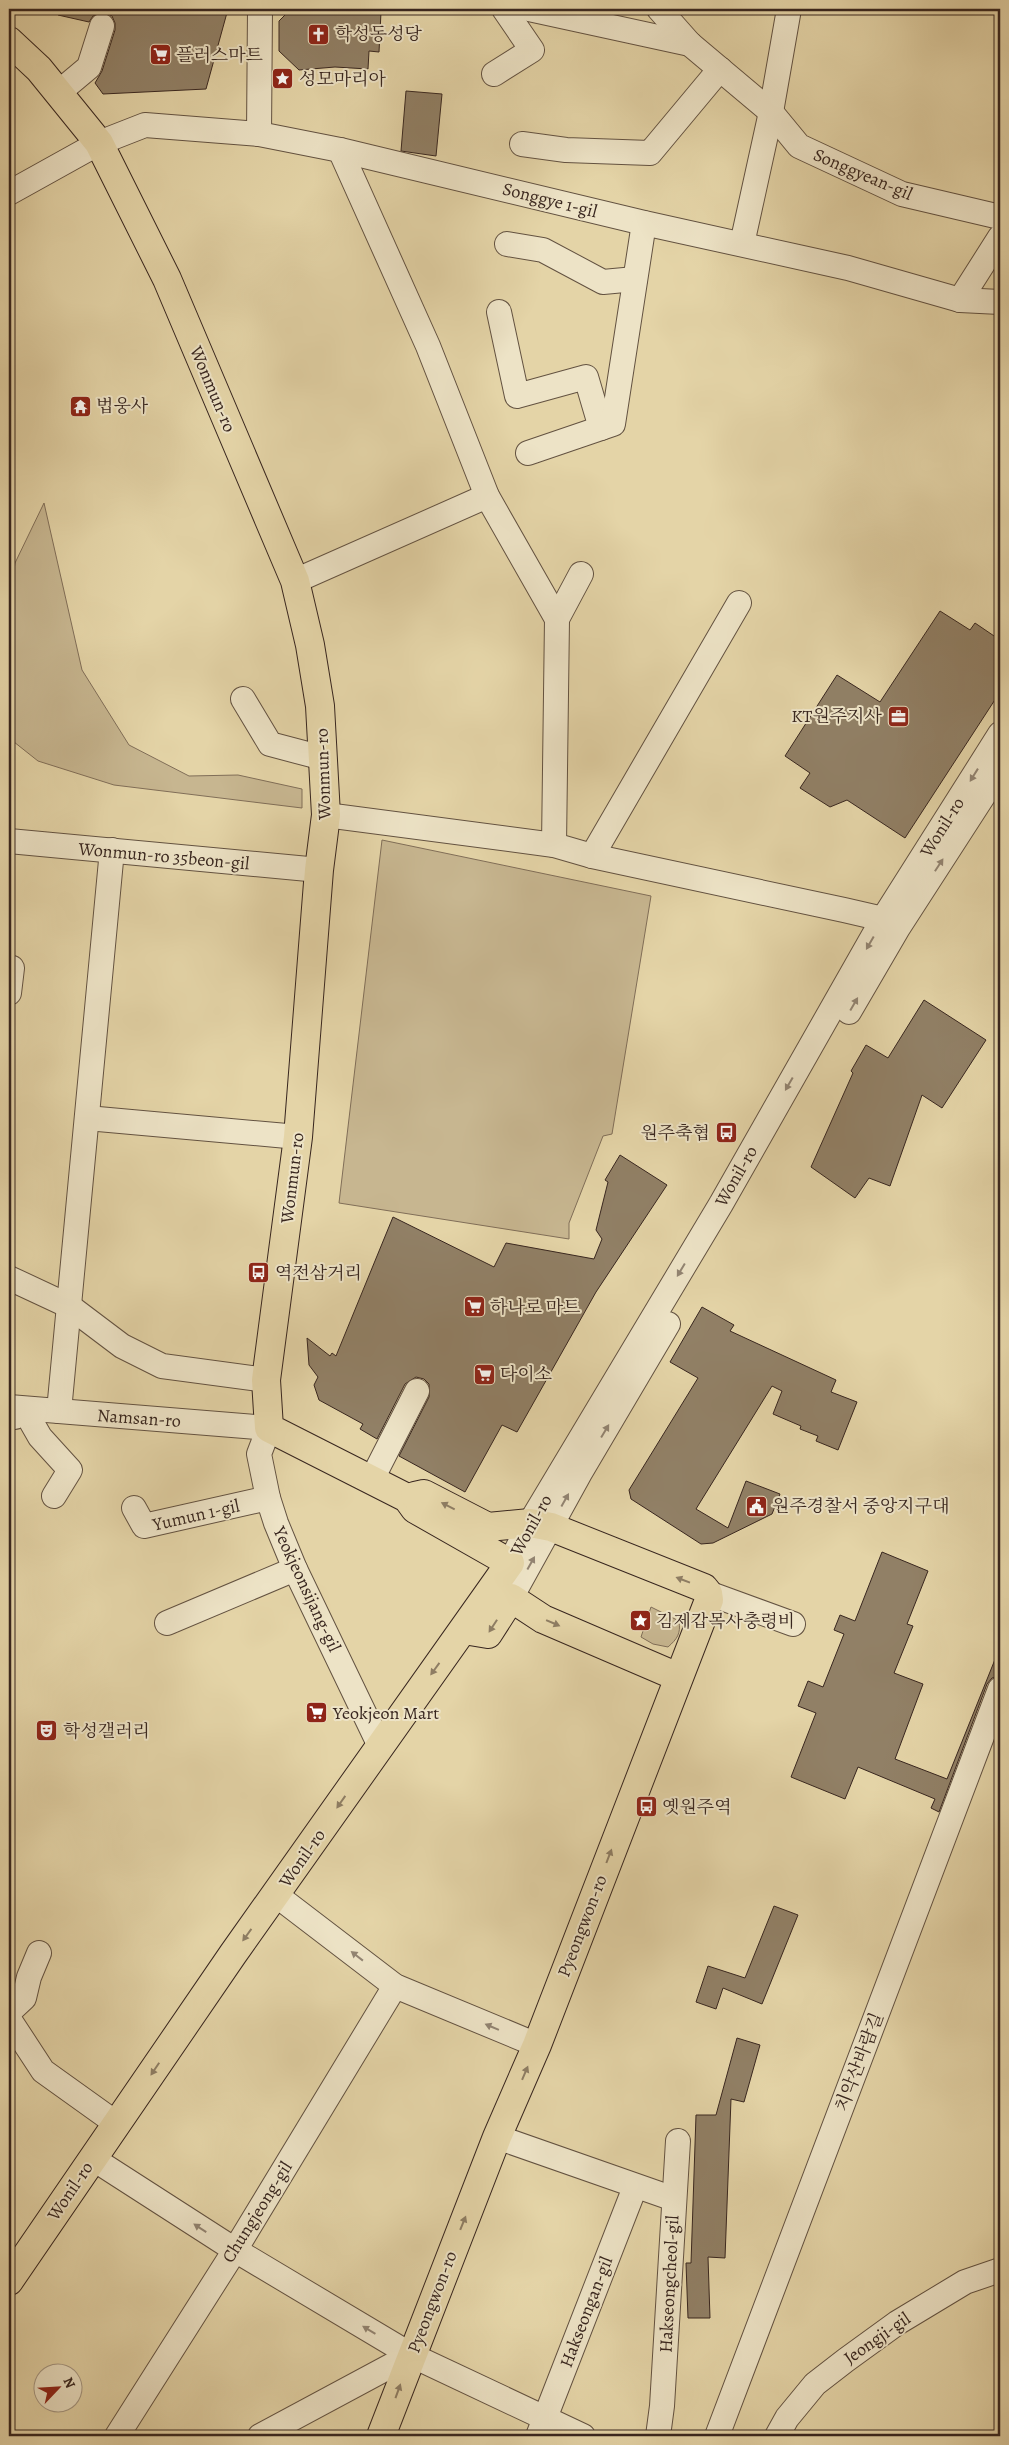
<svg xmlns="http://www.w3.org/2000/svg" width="1009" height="2445" viewBox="0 0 1009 2445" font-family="Alegreya,'Noto Serif KR',serif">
	<rect width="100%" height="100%" fill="#e4d4a7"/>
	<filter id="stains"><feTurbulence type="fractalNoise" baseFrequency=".004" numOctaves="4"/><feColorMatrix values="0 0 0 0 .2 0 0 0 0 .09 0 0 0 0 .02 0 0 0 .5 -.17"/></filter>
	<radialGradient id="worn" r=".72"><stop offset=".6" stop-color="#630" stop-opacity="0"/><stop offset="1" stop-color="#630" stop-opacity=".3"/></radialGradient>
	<g fill="#c7b690" stroke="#806e58">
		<polygon points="44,503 82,670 129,745 189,776 238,775 302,789 302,808 114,785 38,761 9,738 9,603 15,563"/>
		<polygon points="382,840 651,896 612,1134 603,1136 569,1223 569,1239 339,1203"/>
		<path d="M 651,1607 L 679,1621 C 681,1634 677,1639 668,1647 L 653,1644 L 641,1637 Z"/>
	</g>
	<g fill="#918066" stroke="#38261f">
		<polygon points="59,9 228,9 206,89 103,94 95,83 102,71 115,30 115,23 112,16 106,13 93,16 89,22 58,15"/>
		<polygon points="291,9 340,9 381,12 379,52 369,51 368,69 335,67 299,70 279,51 279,21"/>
		<polygon points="406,91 442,94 436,156 401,151"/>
		<polygon points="940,611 970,630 975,623 1000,640 1000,692 905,838 847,800 830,807 800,788 810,773 785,756 837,675 880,702"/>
		<polygon points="924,1000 986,1040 942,1108 922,1095 890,1186 869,1178 855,1198 811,1167 853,1073 851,1071 866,1045 888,1058"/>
		<polygon points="620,1155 667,1185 596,1292 517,1432 502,1425 465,1492 399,1456 429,1397 429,1384 424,1379 416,1377 405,1384 377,1439 360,1429 363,1424 319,1400 314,1385 318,1377 309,1365 307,1338 330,1356 332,1353 336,1356 393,1217 494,1267 506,1243 594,1259 602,1239 596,1230 608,1182 605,1180"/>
		<polygon points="702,1307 734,1325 730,1331 836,1380 831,1392 857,1402 838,1450 816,1441 818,1436 800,1429 801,1426 773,1414 782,1391 772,1386 696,1509 728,1528 746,1481 780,1494 772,1514 713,1543 701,1544 631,1499 629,1490 698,1378 670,1362"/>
		<polygon points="882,1552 928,1571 907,1624 913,1626 894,1673 923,1684 895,1759 947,1779 1000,1647 1000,1676 992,1678 987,1684 939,1812 931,1808 935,1799 858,1767 845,1799 791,1777 816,1713 798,1706 808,1681 823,1687 844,1634 834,1630 840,1615 855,1621"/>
		<polygon points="774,1906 798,1915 762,2004 723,1988 716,2009 696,2002 708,1966 745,1978"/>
		<polygon points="737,2038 760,2045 744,2102 731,2099 725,2258 708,2257 710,2318 688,2318 686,2263 691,2263 696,2115 716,2115"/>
	</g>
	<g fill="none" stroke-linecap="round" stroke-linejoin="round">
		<defs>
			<g id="minor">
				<polyline points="529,9 690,44"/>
				<polyline points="659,9 690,44 771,112 799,146 902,194 1000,217"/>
				<polyline points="494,74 532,50 504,9"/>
				<polyline points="58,93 89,67 102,26"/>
				<polyline points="259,134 260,9"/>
				<polyline points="522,144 566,150 650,153 720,69"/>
				<polyline points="340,150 428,346 487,496 557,619"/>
				<polyline points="9,193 99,143 145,125 259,134 340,150 644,223 848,268 960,300 1000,302"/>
				<polyline points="507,244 543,250 603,282 635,279"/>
				<polyline points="742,244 771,112 789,9"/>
				<polyline points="960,300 1000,237"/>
				<polyline points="499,312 517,396 586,377 601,428"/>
				<polyline points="528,453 613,424 644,223"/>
				<polyline points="295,581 487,496"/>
				<polyline points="243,699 270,744 323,758"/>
				<polyline points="326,815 554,845 592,856 844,910 883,919 895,926"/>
				<polyline points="9,841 319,870"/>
				<polyline points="554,845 557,619 581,574"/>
				<polyline points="592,856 739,603"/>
				<polyline points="9,993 12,968"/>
				<polyline points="849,1012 898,928 1000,770"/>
				<polyline points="87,1118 298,1137"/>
				<polyline points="9,1278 69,1306 122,1346 162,1366 266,1380"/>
				<polyline points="9,1407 269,1428 259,1454 268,1498 276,1523 295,1569 380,1746"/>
				<polyline points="59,1411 112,850"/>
				<polyline points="15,1417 24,1409 40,1437 70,1470 54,1496"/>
				<polyline points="372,1479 417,1391"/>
				<polyline points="134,1508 144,1526 268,1498"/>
				<polyline points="511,1581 510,1563 530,1523 721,1204 883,919 1000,734"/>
				<polyline points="708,1593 793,1624"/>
				<polyline points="511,1598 580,1473 668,1324"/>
				<polyline points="167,1623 295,1569"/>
				<polyline points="276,1895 395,1986 537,2045"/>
				<polyline points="9,2012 24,1998 29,1977 39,1953"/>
				<polyline points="9,2019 43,2071 117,2124"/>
				<polyline points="497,2137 674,2199"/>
				<polyline points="92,2158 235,2250 411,2355 583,2436"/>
				<polyline points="117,2436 235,2250 395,1986"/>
				<polyline points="260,2436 411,2355"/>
				<polyline points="538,2436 635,2187"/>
				<polyline points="658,2436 662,2406 678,2141"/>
				<polyline points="717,2436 1000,1689"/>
				<polyline points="777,2436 787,2418 815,2384 846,2360 897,2323 965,2282 1000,2270"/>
			</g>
			<g id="major">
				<polyline points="9,41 39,69 99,143 167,279 295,581 310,645 320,706 326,815 319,870 298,1137 266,1380 269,1428 407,1498 415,1509 510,1563 233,1954 9,2281"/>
				<polyline points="464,1630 488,1634 511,1598 543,1619 678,1677"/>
				<polyline points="381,2436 497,2137 537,2045 709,1600 708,1593 704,1588 551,1527 530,1523 488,1527 424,1494 415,1496"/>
			</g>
		</defs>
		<use href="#minor" stroke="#635241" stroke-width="26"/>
		<use href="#major" stroke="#38261f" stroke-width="30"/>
		<use href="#minor" stroke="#ede3c6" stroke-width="24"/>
		<use href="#major" stroke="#e4d4a7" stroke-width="28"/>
	</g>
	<defs><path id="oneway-solid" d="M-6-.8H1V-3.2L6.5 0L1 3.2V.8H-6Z" transform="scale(1.25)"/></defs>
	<g fill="#928472">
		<use href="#oneway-solid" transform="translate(974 775) rotate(122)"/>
		<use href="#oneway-solid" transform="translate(939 865) rotate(-57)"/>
		<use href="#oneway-solid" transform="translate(870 943) rotate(120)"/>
		<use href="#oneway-solid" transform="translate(854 1004) rotate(-60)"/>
		<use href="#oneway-solid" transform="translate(789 1084) rotate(120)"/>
		<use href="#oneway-solid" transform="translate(681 1270) rotate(121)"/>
		<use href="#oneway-solid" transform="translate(605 1431) rotate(-59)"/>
		<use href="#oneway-solid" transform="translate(565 1500) rotate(-61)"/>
		<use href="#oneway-solid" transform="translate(531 1563) rotate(-61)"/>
		<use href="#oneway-solid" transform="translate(357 1956) rotate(-142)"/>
		<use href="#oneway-solid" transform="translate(492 2027) rotate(-157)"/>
		<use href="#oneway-solid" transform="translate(200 2228) rotate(-147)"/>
		<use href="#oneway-solid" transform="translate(369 2330) rotate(-149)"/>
	</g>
	<g fill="#8e7d63">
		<use href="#oneway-solid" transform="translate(448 1506) rotate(-153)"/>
		<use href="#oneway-solid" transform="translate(683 1580) rotate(-159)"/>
		<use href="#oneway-solid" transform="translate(553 1623) rotate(23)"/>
		<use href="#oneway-solid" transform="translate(493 1626) rotate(123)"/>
		<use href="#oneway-solid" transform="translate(435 1669) rotate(126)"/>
		<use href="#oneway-solid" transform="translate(341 1802) rotate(125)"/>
		<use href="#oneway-solid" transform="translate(609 1856) rotate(-69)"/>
		<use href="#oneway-solid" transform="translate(247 1935) rotate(126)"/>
		<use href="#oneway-solid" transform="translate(155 2069) rotate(124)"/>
		<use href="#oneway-solid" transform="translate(525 2073) rotate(-67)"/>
		<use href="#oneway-solid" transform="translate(463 2223) rotate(-68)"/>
		<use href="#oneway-solid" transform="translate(398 2391) rotate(-70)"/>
	</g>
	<defs>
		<symbol id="church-square" viewBox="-11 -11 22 22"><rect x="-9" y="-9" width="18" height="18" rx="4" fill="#8f2418" stroke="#ede3c6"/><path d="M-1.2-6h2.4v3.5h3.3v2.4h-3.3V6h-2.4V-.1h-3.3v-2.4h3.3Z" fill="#fff"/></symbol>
		<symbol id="supermarket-square" viewBox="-11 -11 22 22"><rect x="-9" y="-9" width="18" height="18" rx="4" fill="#8f2418" stroke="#ede3c6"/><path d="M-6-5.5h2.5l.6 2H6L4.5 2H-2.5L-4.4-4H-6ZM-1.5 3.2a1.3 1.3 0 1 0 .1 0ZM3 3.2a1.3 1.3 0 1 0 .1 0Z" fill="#fff"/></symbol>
		<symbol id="sight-square" viewBox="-11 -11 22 22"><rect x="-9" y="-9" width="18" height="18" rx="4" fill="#8f2418" stroke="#ede3c6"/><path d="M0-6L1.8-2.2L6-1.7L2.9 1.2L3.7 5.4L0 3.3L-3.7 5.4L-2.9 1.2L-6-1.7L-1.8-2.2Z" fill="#fff"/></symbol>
		<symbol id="temple-square" viewBox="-11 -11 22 22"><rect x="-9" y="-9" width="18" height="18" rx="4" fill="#8f2418" stroke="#ede3c6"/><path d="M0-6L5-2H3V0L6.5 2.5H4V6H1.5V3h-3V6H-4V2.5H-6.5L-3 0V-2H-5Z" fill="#fff"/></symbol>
		<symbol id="office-square" viewBox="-11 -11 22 22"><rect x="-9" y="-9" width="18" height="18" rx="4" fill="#8f2418" stroke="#ede3c6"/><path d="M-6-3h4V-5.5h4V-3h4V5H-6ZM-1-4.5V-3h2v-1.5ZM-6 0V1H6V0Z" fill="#fff"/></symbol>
		<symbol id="bus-square" viewBox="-11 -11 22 22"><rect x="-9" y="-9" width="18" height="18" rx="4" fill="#8f2418" stroke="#ede3c6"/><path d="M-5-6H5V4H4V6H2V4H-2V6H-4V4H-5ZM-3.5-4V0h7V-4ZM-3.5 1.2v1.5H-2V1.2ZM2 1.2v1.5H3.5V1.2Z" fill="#fff"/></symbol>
		<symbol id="civic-square" viewBox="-11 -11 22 22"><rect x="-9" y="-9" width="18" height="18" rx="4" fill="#8f2418" stroke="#ede3c6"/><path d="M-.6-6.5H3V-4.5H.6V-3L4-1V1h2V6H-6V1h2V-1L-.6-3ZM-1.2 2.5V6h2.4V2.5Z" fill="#fff"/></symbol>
		<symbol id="theatre-square" viewBox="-11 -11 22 22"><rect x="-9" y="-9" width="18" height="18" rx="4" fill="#8f2418" stroke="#ede3c6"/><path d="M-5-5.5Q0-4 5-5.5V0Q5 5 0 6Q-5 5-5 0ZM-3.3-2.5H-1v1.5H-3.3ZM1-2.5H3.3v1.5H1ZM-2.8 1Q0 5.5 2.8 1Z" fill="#fff"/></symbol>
	</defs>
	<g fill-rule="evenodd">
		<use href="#church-square" x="306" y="22" width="25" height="25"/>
		<use href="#supermarket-square" x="148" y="42" width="25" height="25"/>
		<use href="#sight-square" x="270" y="66" width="25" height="25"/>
		<use href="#temple-square" x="68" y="394" width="25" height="25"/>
		<use href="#office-square" x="886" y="704" width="25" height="25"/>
		<use href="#bus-square" x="714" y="1120" width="25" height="25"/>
		<use href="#bus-square" x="246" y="1260" width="25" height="25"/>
		<use href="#supermarket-square" x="462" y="1294" width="25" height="25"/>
		<use href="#supermarket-square" x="472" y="1362" width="25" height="25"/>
		<use href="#civic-square" x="744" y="1494" width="25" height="25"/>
		<use href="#sight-square" x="628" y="1608" width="25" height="25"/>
		<use href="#supermarket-square" x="304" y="1700" width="25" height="25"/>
		<use href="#theatre-square" x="34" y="1718" width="25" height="25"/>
		<use href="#bus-square" x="634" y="1794" width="25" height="25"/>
	</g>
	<g text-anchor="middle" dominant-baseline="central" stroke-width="4" stroke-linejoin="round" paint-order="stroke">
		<g font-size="18" fill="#38261f" stroke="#ede3c6" text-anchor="start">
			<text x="335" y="34">학성동성당</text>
			<text x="176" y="55">플러스마트</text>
			<text x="299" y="79">성모마리아</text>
			<text x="96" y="406">법웅사</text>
			<text x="882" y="716" text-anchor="end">KT원주지사</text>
			<text x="710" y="1133" text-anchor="end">원주축협</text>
			<text x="275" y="1273">역전삼거리</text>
			<text x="490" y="1307">하나로 마트</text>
			<text x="500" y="1374">다이소</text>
			<text x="772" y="1506">원주경찰서 중앙지구대</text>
			<text x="656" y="1621">김제갑목사충령비</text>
			<text x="333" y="1713">Yeokjeon Mart</text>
			<text x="63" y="1731">학성갤러리</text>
			<text x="662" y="1807">옛원주역</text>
		</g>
		<g font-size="18" fill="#38261f" stroke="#ede3c6">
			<text transform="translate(863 174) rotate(23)">Songgyean-gil</text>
			<text transform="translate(550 200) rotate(14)">Songgye 1-gil</text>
			<text transform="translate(213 389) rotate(67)">Wonmun-ro</text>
			<text transform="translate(323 774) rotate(-92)">Wonmun-ro</text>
			<text transform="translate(942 827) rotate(-58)">Wonil-ro</text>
			<text transform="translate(164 856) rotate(5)">Wonmun-ro 35beon-gil</text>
			<text transform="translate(736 1176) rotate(-60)">Wonil-ro</text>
			<text transform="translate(292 1178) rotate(-83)">Wonmun-ro</text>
			<text transform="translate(139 1418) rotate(4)">Namsan-ro</text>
			<text transform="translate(196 1515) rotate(-13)">Yumun 1-gil</text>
			<text transform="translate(531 1525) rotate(-61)">Wonil-ro</text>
			<text transform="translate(307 1589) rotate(65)">Yeokjeonsijang-gil</text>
			<text transform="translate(302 1858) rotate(-55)">Wonil-ro</text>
			<text transform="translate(582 1926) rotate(-69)">Pyeongwon-ro</text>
			<text transform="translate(859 2062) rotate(-69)">치악산바람길</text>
			<text transform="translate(70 2191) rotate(-56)">Wonil-ro</text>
			<text transform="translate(257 2212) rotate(-58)">Chungjeong-gil</text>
			<text transform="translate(669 2284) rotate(-87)">Hakseongcheol-gil</text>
			<text transform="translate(432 2302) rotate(-69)">Pyeongwon-ro</text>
			<text transform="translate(586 2312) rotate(-69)">Hakseongan-gil</text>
			<text transform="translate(877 2338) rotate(-35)">Jeongji-gil</text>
		</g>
	</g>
	<rect width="1009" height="2445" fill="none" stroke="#e4d4a7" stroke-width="30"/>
	<rect x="10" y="10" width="989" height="2425" fill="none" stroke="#38261f" stroke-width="2.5"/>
	<rect x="15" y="15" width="979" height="2415" fill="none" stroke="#38261f"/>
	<g transform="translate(58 2388) rotate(65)"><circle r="24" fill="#ede3c6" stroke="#a59783"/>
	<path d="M0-4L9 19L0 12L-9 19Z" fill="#8f2418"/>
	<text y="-8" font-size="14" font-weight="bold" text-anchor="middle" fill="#38261f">N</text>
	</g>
	<rect width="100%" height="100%" filter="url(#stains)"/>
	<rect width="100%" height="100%" fill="url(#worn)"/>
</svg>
